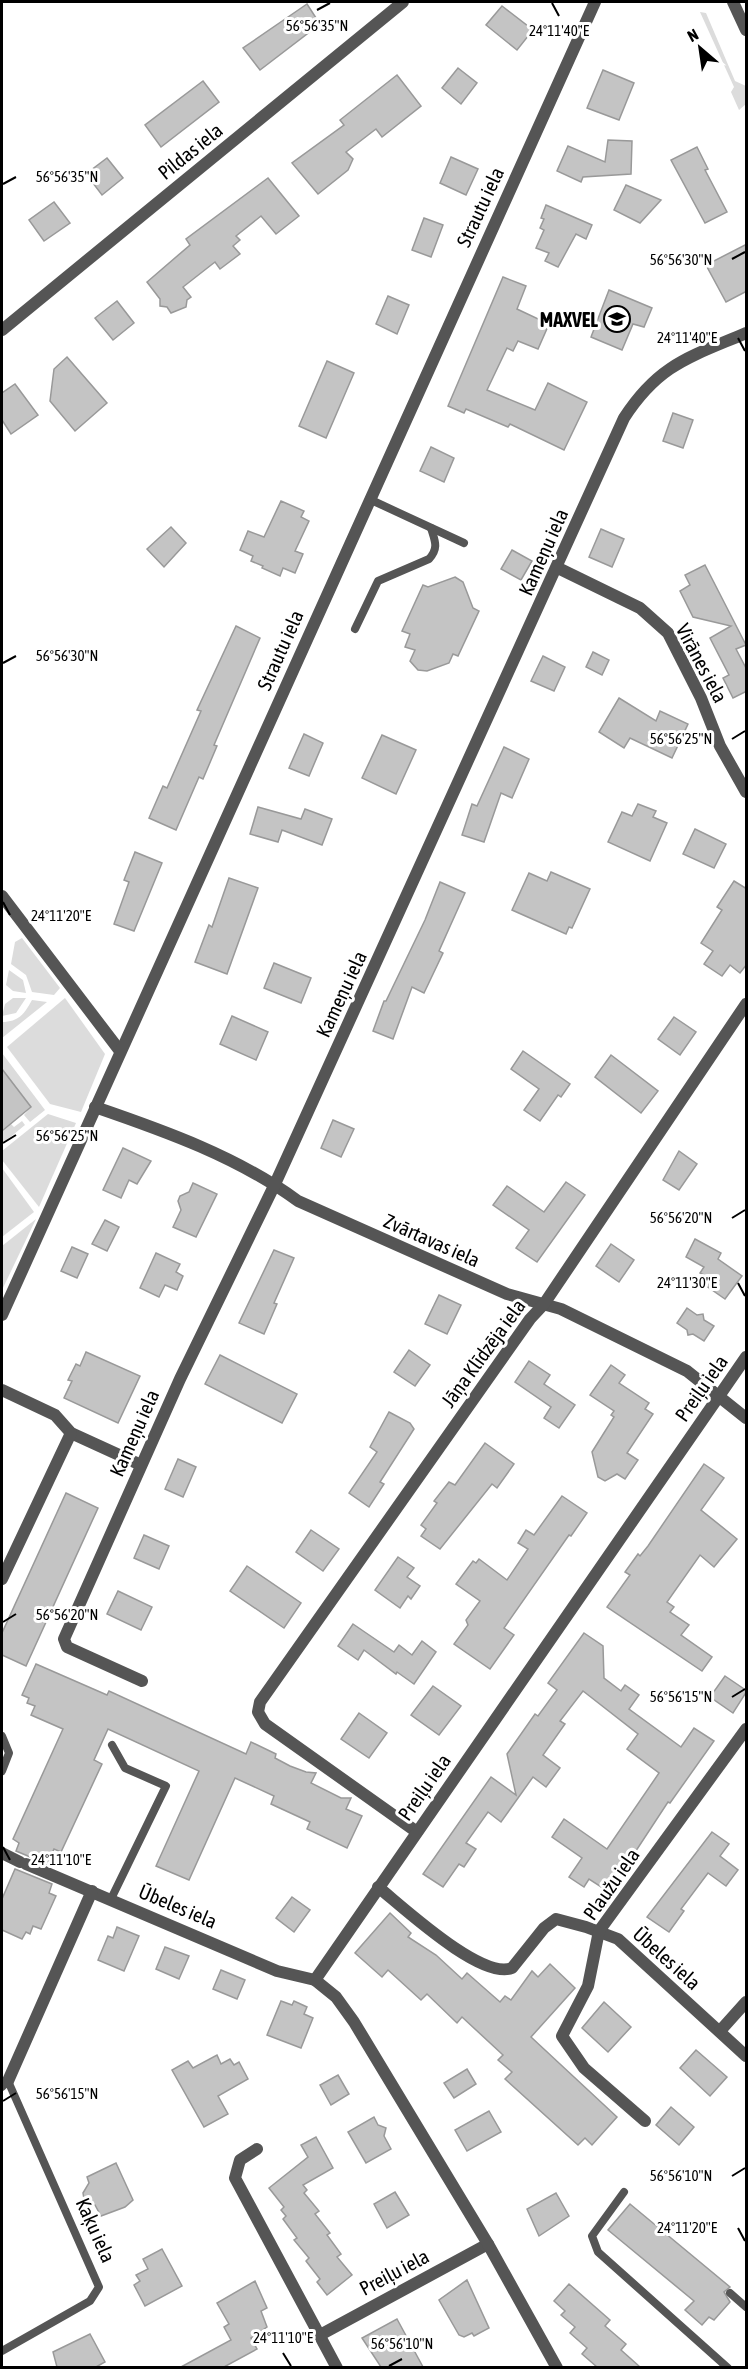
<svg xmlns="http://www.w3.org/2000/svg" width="748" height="2369" viewBox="0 0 748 2369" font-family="'Asap Condensed',sans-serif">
	<rect width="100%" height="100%" fill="#fff"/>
	<g fill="#dcdcdc">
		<polygon points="700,12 706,13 735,81 746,86 746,104 739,110 731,92 734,87"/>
		<polygon points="22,938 60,988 54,995 32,992 26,975 11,964 15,942"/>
		<polygon points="9,970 23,980 26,993 13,991 6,985"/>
		<polygon points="13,998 26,998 16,1013 2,1016 5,1004"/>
		<polygon points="65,998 105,1054 81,1112 50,1104 7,1047"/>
		<path d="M 32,1000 L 47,1002 L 2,1038 L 2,1022 C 19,1022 25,1013 32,1000 Z"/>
		<polygon points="2,1053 45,1110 30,1122 24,1115 31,1107 2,1069"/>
		<polygon points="48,1114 76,1123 39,1207 2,1160 2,1151"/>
		<polygon points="22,1121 25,1125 2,1144 2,1132 11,1124 14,1127"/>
		<polygon points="2,1168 34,1212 2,1237"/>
		<polygon points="36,1219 2,1290 2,1246"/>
	</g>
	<g fill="#c4c4c4" stroke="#999" stroke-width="1.5">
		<polygon points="307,4 320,24 260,70 243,48"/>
		<polygon points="502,6 533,30 517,50 486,25"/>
		<polygon points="458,68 477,83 461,104 442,88"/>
		<polygon points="603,70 634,83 619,120 587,108"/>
		<polygon points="397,75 421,106 382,137 376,129 346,152 353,159 348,170 318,194 292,163 344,125 340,120"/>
		<polygon points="203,81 219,102 161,147 145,125"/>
		<polygon points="608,140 632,141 631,174 583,177 581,182 557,171 568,146 605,162"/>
		<polygon points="697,147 708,169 705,170 727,212 705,223 671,160"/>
		<polygon points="451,157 478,169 466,195 440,183"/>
		<polygon points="107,158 123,178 102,195 86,174"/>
		<polygon points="268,178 299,216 276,234 261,216 236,236 240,240 233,246 240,254 220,269 215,262 183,287 191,297 187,300 186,307 171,313 167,307 160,306 160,299 147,282 190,245 186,239"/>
		<polygon points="626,185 661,200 640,223 614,210"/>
		<polygon points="54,202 70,223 44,241 29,220"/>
		<polygon points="546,205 592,225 586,239 576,234 558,267 545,261 549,253 536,248 544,230 540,228 544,219 541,218"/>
		<polygon points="424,218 443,225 431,257 412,250"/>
		<polygon points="747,244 747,291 726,302 706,265"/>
		<polygon points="503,277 526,286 517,309 549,324 538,349 518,341 513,351 507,348 487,390 535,410 548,383 587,402 564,450 510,424 508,427 466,409 464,413 448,406"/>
		<polygon points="609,290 652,308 644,327 633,324 622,350 591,337"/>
		<polygon points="388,296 409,305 397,334 376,324"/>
		<polygon points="117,301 134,323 113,340 95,318"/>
		<polygon points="67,357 107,403 75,431 50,401 54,369"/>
		<polygon points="327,361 354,373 326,438 299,426"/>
		<polygon points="15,384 38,415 11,434 2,420 2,393"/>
		<polygon points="673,413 693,420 683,448 663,441"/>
		<polygon points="431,447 454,458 444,482 420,471"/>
		<polygon points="281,501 304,511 301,517 309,521 295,551 303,554 295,573 283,568 280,576 262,568 263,566 251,561 253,556 240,550 248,531 264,537"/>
		<polygon points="171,527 186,543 164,567 147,549"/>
		<polygon points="601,529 624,539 612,567 589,557"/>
		<polygon points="512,550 532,561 521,580 501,569"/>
		<polygon points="705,565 746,645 736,649 747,670 747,691 733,698 723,678 729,675 710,638 731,626 693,617 680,591 690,585 685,575"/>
		<polygon points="455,577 463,582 473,608 479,611 458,656 453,654 449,663 427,671 418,670 410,661 415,650 405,647 410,634 402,631 423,585 428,587"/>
		<polygon points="236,626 260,638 214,745 217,746 203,779 199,777 176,830 149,818 163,786 167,788 201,711 197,710"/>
		<polygon points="593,652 609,660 602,675 586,667"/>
		<polygon points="543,656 565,667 554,691 531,681"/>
		<polygon points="619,698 656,721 660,711 688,724 672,758 630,738 624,748 599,732"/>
		<polygon points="304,734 323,743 309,776 289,768"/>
		<polygon points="382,735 416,750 396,794 362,778"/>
		<polygon points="504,747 529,759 512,798 501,793 484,842 462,835 472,804 477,806"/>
		<polygon points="638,804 656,811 653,817 667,823 650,861 608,842 622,812 632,816"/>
		<polygon points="258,807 301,819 305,809 332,819 322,845 282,830 278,842 250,834"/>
		<polygon points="695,829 726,844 714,868 683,854"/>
		<polygon points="135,852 162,863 134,931 114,924 129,882 124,880"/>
		<polygon points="551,872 590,889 572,928 569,927 566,934 512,910 529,873 547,881"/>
		<polygon points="229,878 258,888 227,974 195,962 209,925 212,927"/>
		<polygon points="734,881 747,889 747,964 740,973 730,965 722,976 704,964 713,951 701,943 722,910 717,907"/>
		<polygon points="440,882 465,893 439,951 443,953 424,993 412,987 393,1039 373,1031 384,1001 386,1001 425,920"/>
		<polygon points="274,963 311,978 301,1003 264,988"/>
		<polygon points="232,1016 268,1032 256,1060 220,1044"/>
		<polygon points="674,1017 696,1032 680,1055 658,1039"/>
		<polygon points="523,1051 570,1084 561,1097 558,1095 540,1121 524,1110 539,1089 511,1069"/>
		<polygon points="611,1055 658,1091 641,1113 595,1077"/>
		<polygon points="2,1069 31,1107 2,1131"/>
		<polygon points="333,1120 354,1129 341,1157 321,1148"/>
		<polygon points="123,1148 151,1161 137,1184 129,1180 121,1198 103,1190"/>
		<polygon points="679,1151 697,1164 679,1190 663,1180"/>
		<polygon points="566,1182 585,1195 537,1262 516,1248 529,1230 493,1205 507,1186 544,1212"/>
		<polygon points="193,1183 217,1194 196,1237 173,1227 181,1210 178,1201 180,1196 189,1192"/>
		<polygon points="105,1220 119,1227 107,1251 92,1244"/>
		<polygon points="695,1239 721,1253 718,1259 742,1276 725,1299 705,1285 710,1278 700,1273 704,1267 686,1257"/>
		<polygon points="611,1244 634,1260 619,1282 596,1266"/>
		<polygon points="72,1247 88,1254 77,1278 61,1271"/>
		<polygon points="274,1250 294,1258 274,1303 277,1304 264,1334 239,1323"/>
		<polygon points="156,1253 180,1264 176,1272 183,1276 177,1290 165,1285 159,1297 140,1288"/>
		<polygon points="439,1295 461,1305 447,1334 425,1324"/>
		<polygon points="687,1308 697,1315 703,1314 704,1320 714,1326 704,1341 693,1334 688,1335 687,1330 677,1323"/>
		<polygon points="409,1350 430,1365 415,1386 394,1372"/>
		<polygon points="86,1352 140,1376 118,1423 64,1398 72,1381 68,1380 76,1364 80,1366"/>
		<polygon points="220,1355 297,1394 282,1423 205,1384"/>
		<polygon points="529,1361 550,1375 544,1384 575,1405 559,1428 544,1418 551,1407 515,1382"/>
		<polygon points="611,1365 625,1375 619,1383 649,1403 645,1409 653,1414 627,1453 638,1460 625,1479 617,1474 605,1481 598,1477 592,1452 614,1417 611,1415 614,1411 590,1395"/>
		<polygon points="389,1412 410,1423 414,1429 380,1482 384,1484 369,1507 349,1493 377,1452 370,1447"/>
		<polygon points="485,1443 514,1464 497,1488 492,1484 440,1549 421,1536 426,1529 421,1525 437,1503 434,1501 449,1482 455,1485"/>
		<polygon points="178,1459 196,1467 183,1497 165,1489"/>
		<polygon points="704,1464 724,1478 701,1510 737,1539 714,1567 700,1555 667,1602 674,1607 670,1612 689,1625 681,1635 712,1657 702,1671 607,1607 630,1575 625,1572 638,1554 640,1556 648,1546"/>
		<polygon points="66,1493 98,1508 26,1666 2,1655 2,1633"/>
		<polygon points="562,1496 587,1513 571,1536 569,1535 504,1628 514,1635 490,1669 454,1644 468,1625 466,1620 480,1601 456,1584 473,1561 476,1563 479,1559 507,1580 528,1549 518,1543 526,1530 534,1535"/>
		<polygon points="311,1530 339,1549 323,1571 296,1552"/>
		<polygon points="144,1535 169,1546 159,1569 134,1558"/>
		<polygon points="398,1557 414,1568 407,1577 420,1586 411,1599 408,1596 400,1608 375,1590"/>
		<polygon points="247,1566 301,1603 284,1628 230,1591"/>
		<polygon points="118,1591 152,1607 141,1630 107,1614"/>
		<polygon points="353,1624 394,1652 399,1645 412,1655 422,1641 436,1652 414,1684 397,1672 396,1674 364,1650 358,1660 338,1646"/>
		<polygon points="584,1633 603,1646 604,1678 621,1691 625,1685 639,1695 629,1709 681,1747 694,1728 714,1741 670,1803 668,1802 609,1892 589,1879 584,1887 569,1877 582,1858 552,1837 564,1819 607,1849 659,1773 627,1749 638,1734 583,1691 560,1721 565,1724 543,1755 560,1768 546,1787 533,1777 501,1822 488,1812 466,1843 476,1849 464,1867 459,1864 443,1887 423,1874 491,1777 516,1795 507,1754 535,1714 538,1716 557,1690 548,1683"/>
		<polygon points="36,1664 107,1695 109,1691 246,1754 251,1742 276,1754 275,1758 290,1766 306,1772 316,1773 311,1783 341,1798 351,1798 346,1809 362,1816 347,1848 307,1829 310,1822 271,1804 274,1796 235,1778 189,1880 156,1866 199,1771 108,1729 94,1760 102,1764 61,1852 54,1849 47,1864 16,1851 19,1843 13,1839 63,1729 31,1715 35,1706 27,1703 29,1698 22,1695"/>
		<polygon points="725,1676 747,1691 733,1713 710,1697"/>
		<polygon points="433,1686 461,1706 439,1735 411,1715"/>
		<polygon points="359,1713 387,1733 369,1758 341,1739"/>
		<polygon points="712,1832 729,1844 720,1856 738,1870 726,1886 708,1873 681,1909 684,1911 669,1932 647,1917"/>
		<polygon points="15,1869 52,1884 49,1893 56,1896 41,1929 33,1926 30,1934 26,1932 22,1939 2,1930 2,1899"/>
		<polygon points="292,1897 310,1910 294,1932 276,1918"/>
		<polygon points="390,1913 411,1933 408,1937 436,1955 462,1979 467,1973 500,2002 505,1996 511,2000 532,1971 538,1977 550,1964 575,1988 531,2037 617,2117 592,2145 585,2138 578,2145 505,2079 512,2072 498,2060 503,2055 462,2017 457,2023 427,1994 421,2000 388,1970 382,1977 355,1953"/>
		<polygon points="117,1927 139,1936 124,1971 98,1960 108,1936 113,1938"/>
		<polygon points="165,1947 189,1956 179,1979 156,1969"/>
		<polygon points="221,1970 245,1980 237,1999 213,1989"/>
		<polygon points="281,2001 292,2005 294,2001 307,2007 304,2014 313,2018 301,2048 267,2035"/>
		<polygon points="604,2002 631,2027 608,2052 582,2028"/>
		<polygon points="696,2050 727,2077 710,2096 680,2068"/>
		<polygon points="217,2055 221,2064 230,2059 234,2065 239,2062 248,2079 218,2096 228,2114 204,2127 172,2070 188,2061 193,2068"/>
		<polygon points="467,2069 476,2084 454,2098 444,2083"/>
		<polygon points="338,2075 349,2094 331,2105 320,2085"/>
		<polygon points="671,2107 694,2127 679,2145 656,2125"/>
		<polygon points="489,2111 501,2132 467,2151 455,2130"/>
		<polygon points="374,2117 378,2125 386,2128 384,2136 391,2149 366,2163 348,2132"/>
		<polygon points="316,2137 333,2168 303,2185 307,2190 304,2193 319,2211 315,2214 330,2233 327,2235 341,2254 337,2257 352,2275 327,2295 317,2282 320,2279 306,2261 309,2258 294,2240 297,2238 283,2219 286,2216 281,2210 284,2207 269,2188 308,2157 301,2145"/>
		<polygon points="116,2163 133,2200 125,2207 101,2216 95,2205 84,2199 83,2193 89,2183 87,2177"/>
		<polygon points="395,2192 409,2215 387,2228 374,2204"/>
		<polygon points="556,2193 569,2216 539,2236 527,2209"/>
		<polygon points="630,2204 730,2287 724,2292 730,2302 714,2320 709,2317 702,2325 685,2310 694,2301 608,2230"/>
		<polygon points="162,2249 182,2286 145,2306 134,2285 140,2281 136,2275 148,2269 143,2259"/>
		<polygon points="467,2280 489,2328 474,2336 472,2333 464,2337 459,2335 439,2300"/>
		<polygon points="255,2281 267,2308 261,2311 267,2327 251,2338 257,2349 224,2367 181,2367 231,2340 224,2327 229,2324 217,2303"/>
		<polygon points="569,2284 610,2320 605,2326 626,2344 621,2350 640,2367 597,2367 582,2354 587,2348 570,2333 575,2327 561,2315 565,2311 554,2301"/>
		<polygon points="397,2319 423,2367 381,2367 362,2338"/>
		<polygon points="90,2334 105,2362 96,2367 57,2367 53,2352"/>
	</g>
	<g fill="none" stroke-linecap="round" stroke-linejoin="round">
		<g stroke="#555" stroke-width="8">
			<polyline points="369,499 464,543"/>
			<path d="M 355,629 L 378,581 L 429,559 C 439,548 435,541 431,528"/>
			<polyline points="2,1736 9,1753 2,1771"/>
			<polyline points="111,1899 166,1786 125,1768 112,1745"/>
			<polyline points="2,2087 8,2081 99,2287 90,2301 2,2351"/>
			<polyline points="624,2192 592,2236 598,2252 728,2368"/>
			<polyline points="730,2293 746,2307"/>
		</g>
		<g stroke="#555" stroke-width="12">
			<polyline points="2,330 403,2"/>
			<polyline points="558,568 640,608 668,633 701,698 720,746 746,792"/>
			<polyline points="2,896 120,1051"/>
			<path d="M 95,1107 C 165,1131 238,1157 298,1201 L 507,1294 L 561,1309 L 687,1371 L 746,1418"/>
			<polyline points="2,1315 595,2"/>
			<polyline points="2,1390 55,1415 71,1433 141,1465"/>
			<polyline points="2,1579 71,1433"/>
			<path d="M 142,1681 L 67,1647 L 64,1639 L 180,1379 L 275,1184 L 624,418 C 659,364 690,357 746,333"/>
			<polyline points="417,1832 265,1724 258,1712 260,1702 530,1319 544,1304 746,1004"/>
			<polyline points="2,1853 20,1862"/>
			<polyline points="26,1864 277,1971 315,1980"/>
			<path d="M 378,1887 C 403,1907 481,1980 512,1968 L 544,1928 L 556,1919 L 586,1927 L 618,1939 L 746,2056"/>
			<polyline points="720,2031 746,2002"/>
			<polyline points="8,2081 92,1891"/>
			<polyline points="645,2121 584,2068 562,2036 588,1986 599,1931 746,1729"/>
			<polyline points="257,2149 240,2160 235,2178 337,2368"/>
			<polyline points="320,2335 488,2244"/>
			<polyline points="557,2368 488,2244 354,2022 336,1997 315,1980 746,1357"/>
		</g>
		<polyline stroke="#555" stroke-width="12" points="733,2 746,30"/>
	</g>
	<path fill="none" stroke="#000" stroke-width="2" d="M 552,3 L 559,16M 317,10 L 330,3M 3,184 L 16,177M 732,259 L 745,252M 738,338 L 745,351M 3,663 L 16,656M 732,739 L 745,731M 3,902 L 10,915M 3,1143 L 16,1135M 732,1218 L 745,1210M 738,1283 L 745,1296M 3,1622 L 16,1614M 732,1697 L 745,1689M 3,1847 L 10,1860M 3,2101 L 16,2093M 732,2176 L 745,2168M 738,2228 L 745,2241M 283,2353 L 291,2366M 389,2366 L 402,2359"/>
	<defs>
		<symbol id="school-ring" viewBox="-11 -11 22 22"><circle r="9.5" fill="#fff" stroke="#000" stroke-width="1.5"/><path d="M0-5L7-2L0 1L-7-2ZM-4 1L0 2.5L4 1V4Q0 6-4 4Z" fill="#000"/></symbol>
	</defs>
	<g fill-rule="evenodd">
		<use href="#school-ring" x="602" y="304" width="30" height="30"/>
	</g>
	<g text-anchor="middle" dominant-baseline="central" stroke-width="6" stroke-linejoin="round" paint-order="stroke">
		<g font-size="20" fill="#000" stroke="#fff">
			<text transform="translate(190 151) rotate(-39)">Pildas iela</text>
			<text transform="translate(480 207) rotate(-65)">Strautu iela</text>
			<text transform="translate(543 552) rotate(-66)">Kameņu iela</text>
			<text transform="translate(280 650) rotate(-66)">Strautu iela</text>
			<text transform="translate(702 663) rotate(62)">Virānes iela</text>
			<text transform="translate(341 994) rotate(-65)">Kameņu iela</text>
			<text transform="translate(432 1240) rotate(24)">Zvārtavas iela</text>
			<text transform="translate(483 1353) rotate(-54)">Jāņa Klīdzēja iela</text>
			<text transform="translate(701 1388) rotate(-55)">Preiļu iela</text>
			<text transform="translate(134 1433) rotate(-66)">Kameņu iela</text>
			<text transform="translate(424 1787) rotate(-55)">Preiļu iela</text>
			<text transform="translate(611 1884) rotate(-55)">Plaužu iela</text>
			<text transform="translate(178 1906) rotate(23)">Ūbeles iela</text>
			<text transform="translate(667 1958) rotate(42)">Ūbeles iela</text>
			<text transform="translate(96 2230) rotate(66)">Kaķu iela</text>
			<text transform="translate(394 2272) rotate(-28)">Preiļu iela</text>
		</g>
		<g font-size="20" font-weight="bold" fill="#000" stroke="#fff" text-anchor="end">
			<text x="598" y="319">MAXVEL</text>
		</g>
	</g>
	<g font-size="15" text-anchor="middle" fill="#000" stroke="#fff" stroke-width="6" stroke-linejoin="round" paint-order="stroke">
		<text x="317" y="31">56°56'35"N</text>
		<text x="559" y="36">24°11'40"E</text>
		<text x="67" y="182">56°56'35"N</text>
		<text x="681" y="265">56°56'30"N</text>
		<text x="687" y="343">24°11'40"E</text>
		<text x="67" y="661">56°56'30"N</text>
		<text x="681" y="744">56°56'25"N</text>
		<text x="61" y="921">24°11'20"E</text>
		<text x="67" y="1141">56°56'25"N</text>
		<text x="681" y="1223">56°56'20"N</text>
		<text x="687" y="1288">24°11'30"E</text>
		<text x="67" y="1620">56°56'20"N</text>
		<text x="681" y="1702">56°56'15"N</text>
		<text x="61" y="1865">24°11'10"E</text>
		<text x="67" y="2099">56°56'15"N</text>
		<text x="681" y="2181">56°56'10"N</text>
		<text x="687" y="2233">24°11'20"E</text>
		<text x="283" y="2343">24°11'10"E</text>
		<text x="402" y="2349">56°56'10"N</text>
	</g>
	<rect width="748" height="2369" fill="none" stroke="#000000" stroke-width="6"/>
	<g transform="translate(700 48) rotate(331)" stroke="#ffffff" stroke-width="4.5" paint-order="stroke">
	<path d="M0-4.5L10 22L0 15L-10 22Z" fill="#000000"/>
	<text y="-9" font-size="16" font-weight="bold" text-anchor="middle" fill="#000000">N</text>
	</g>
</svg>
